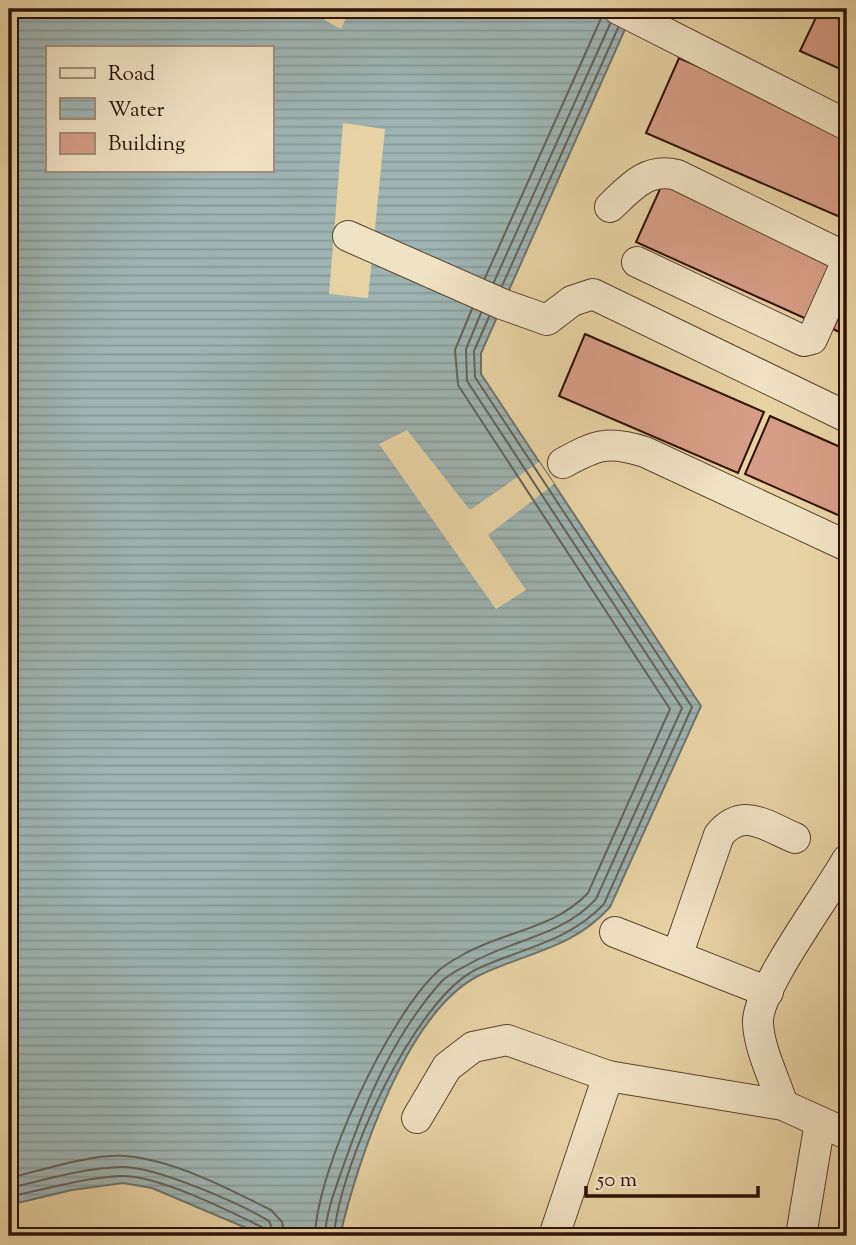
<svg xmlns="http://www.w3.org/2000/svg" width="856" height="1245" viewBox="0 0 856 1245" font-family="'Sorts Mill Goudy',serif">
	<defs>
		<pattern id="water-rules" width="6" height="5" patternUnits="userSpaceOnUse" patternTransform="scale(1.75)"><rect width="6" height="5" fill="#9eb4b3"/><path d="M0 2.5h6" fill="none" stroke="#889a98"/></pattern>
	</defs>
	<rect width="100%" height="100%" fill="#e8d3a4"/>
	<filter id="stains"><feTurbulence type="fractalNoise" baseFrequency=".00286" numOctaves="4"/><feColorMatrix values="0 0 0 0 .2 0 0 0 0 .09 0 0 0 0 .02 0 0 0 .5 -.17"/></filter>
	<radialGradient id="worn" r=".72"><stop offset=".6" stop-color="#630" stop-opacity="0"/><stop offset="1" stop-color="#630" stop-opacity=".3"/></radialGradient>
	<path fill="url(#water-rules)" stroke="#70736d" stroke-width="2" fill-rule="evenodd" d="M 9,9 L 634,9 L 481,353 L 481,374 L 701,706 L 610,907 C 572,949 528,952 480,975 C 407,1010 357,1162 340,1236 L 265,1236 L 152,1188 L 123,1183 L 72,1190 L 9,1205 ZM 47,47 L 271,47 L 271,170 L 47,170 Z"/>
	<g fill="#e8d3a4">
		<polygon points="313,9 350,9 341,29 312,13"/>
		<polygon points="343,123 385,129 368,298 329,294"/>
		<polygon points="407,430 470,510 539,462 554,484 488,535 526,590 496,609 379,444"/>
	</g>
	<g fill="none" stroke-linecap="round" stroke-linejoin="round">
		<g stroke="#65625c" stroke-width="2">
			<polyline points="485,278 603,14"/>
			<polyline points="494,282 610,24"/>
			<polyline points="502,286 618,28"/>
			<path d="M 9,1178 C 43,1170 90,1154 125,1156 C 174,1160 227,1188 271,1210 L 282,1222 L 285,1236"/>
			<path d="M 9,1188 C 45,1180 83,1168 121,1167 C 155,1166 239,1203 269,1221 L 275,1236"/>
			<path d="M 9,1197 C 45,1189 83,1178 120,1176 C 156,1174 229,1211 262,1227 L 266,1236"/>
			<path d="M 315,1236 C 317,1169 388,1018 437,972 C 444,965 455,959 464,954 C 505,931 554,929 588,893 L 670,709 L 458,385 L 455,350 L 472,309"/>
			<path d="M 325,1236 C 326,1212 336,1187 344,1164 C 367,1098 395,1033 442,981 C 449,974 460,969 469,964 C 512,939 561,937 596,899 L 682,708 L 467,381 L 466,349 L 481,313"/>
			<path d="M 334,1236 C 339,1167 413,1000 477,969 C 522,948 568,942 604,904 L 692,707 L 475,377 L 474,351 L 489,317"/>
		</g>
	</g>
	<g fill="#d79e87" stroke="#2c1104" stroke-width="2">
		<polygon points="820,9 847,9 847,72 800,51"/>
		<polygon points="679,58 847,131 847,199 840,217 646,133"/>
		<polygon points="665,178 842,258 813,322 636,242"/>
		<polygon points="847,297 847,336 833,329"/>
		<polygon points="585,334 764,412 738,473 559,396"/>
		<polygon points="770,416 847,450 847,519 745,474"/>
	</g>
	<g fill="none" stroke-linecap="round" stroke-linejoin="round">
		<defs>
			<g id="minor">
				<polyline points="618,9 847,125"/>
				<path d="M 610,207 C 630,188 647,167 677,175 L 847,258"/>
				<polyline points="348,236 502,304 547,320 572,301 593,294 847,417"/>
				<polyline points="637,262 804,341 812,339 847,261"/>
				<path d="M 563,463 C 596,445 607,440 645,452 L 847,546"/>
				<polyline points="615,932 768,992"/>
				<path d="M 677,956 L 719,835 C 743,806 766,826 795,838"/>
				<path d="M 783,1105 C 775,1080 759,1049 758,1023 C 756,990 829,893 847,860"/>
				<polyline points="417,1118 447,1067 473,1047 507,1040 608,1076"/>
				<polyline points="554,1236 608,1076 783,1105 847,1134"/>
				<polyline points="801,1236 820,1122"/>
			</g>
		</defs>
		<use href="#minor" stroke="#5b422c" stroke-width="32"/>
		<use href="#minor" stroke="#f0e2c4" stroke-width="30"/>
	</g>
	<rect width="856" height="1245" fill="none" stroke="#e8d3a4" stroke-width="35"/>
	<rect x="10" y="10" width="835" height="1224" fill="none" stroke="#2c1104" stroke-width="3.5"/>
	<rect x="18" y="18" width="821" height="1210" fill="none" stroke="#2c1104" stroke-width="2"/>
	<rect x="46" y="46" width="228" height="126" fill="#f0e2c4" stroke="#a28e77" stroke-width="2"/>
	<rect x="60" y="68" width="35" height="10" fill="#f0e2c4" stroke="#a28e77" stroke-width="2"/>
	<text x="108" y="80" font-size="21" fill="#2c1104">Road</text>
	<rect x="60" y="98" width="35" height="21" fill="url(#water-rules)" stroke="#a28e77" stroke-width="2"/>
	<text x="108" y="116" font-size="21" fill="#2c1104">Water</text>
	<rect x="60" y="133" width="35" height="21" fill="#d79e87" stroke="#a28e77" stroke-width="2"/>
	<text x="108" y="150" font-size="21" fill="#2c1104">Building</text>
	<path d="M586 1186v10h172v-10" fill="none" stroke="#2c1104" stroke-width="3.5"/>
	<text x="597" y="1186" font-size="21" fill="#2c1104" stroke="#f0e2c4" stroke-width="5" paint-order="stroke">50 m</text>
	<rect width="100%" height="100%" filter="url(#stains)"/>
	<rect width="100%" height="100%" fill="url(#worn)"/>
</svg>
